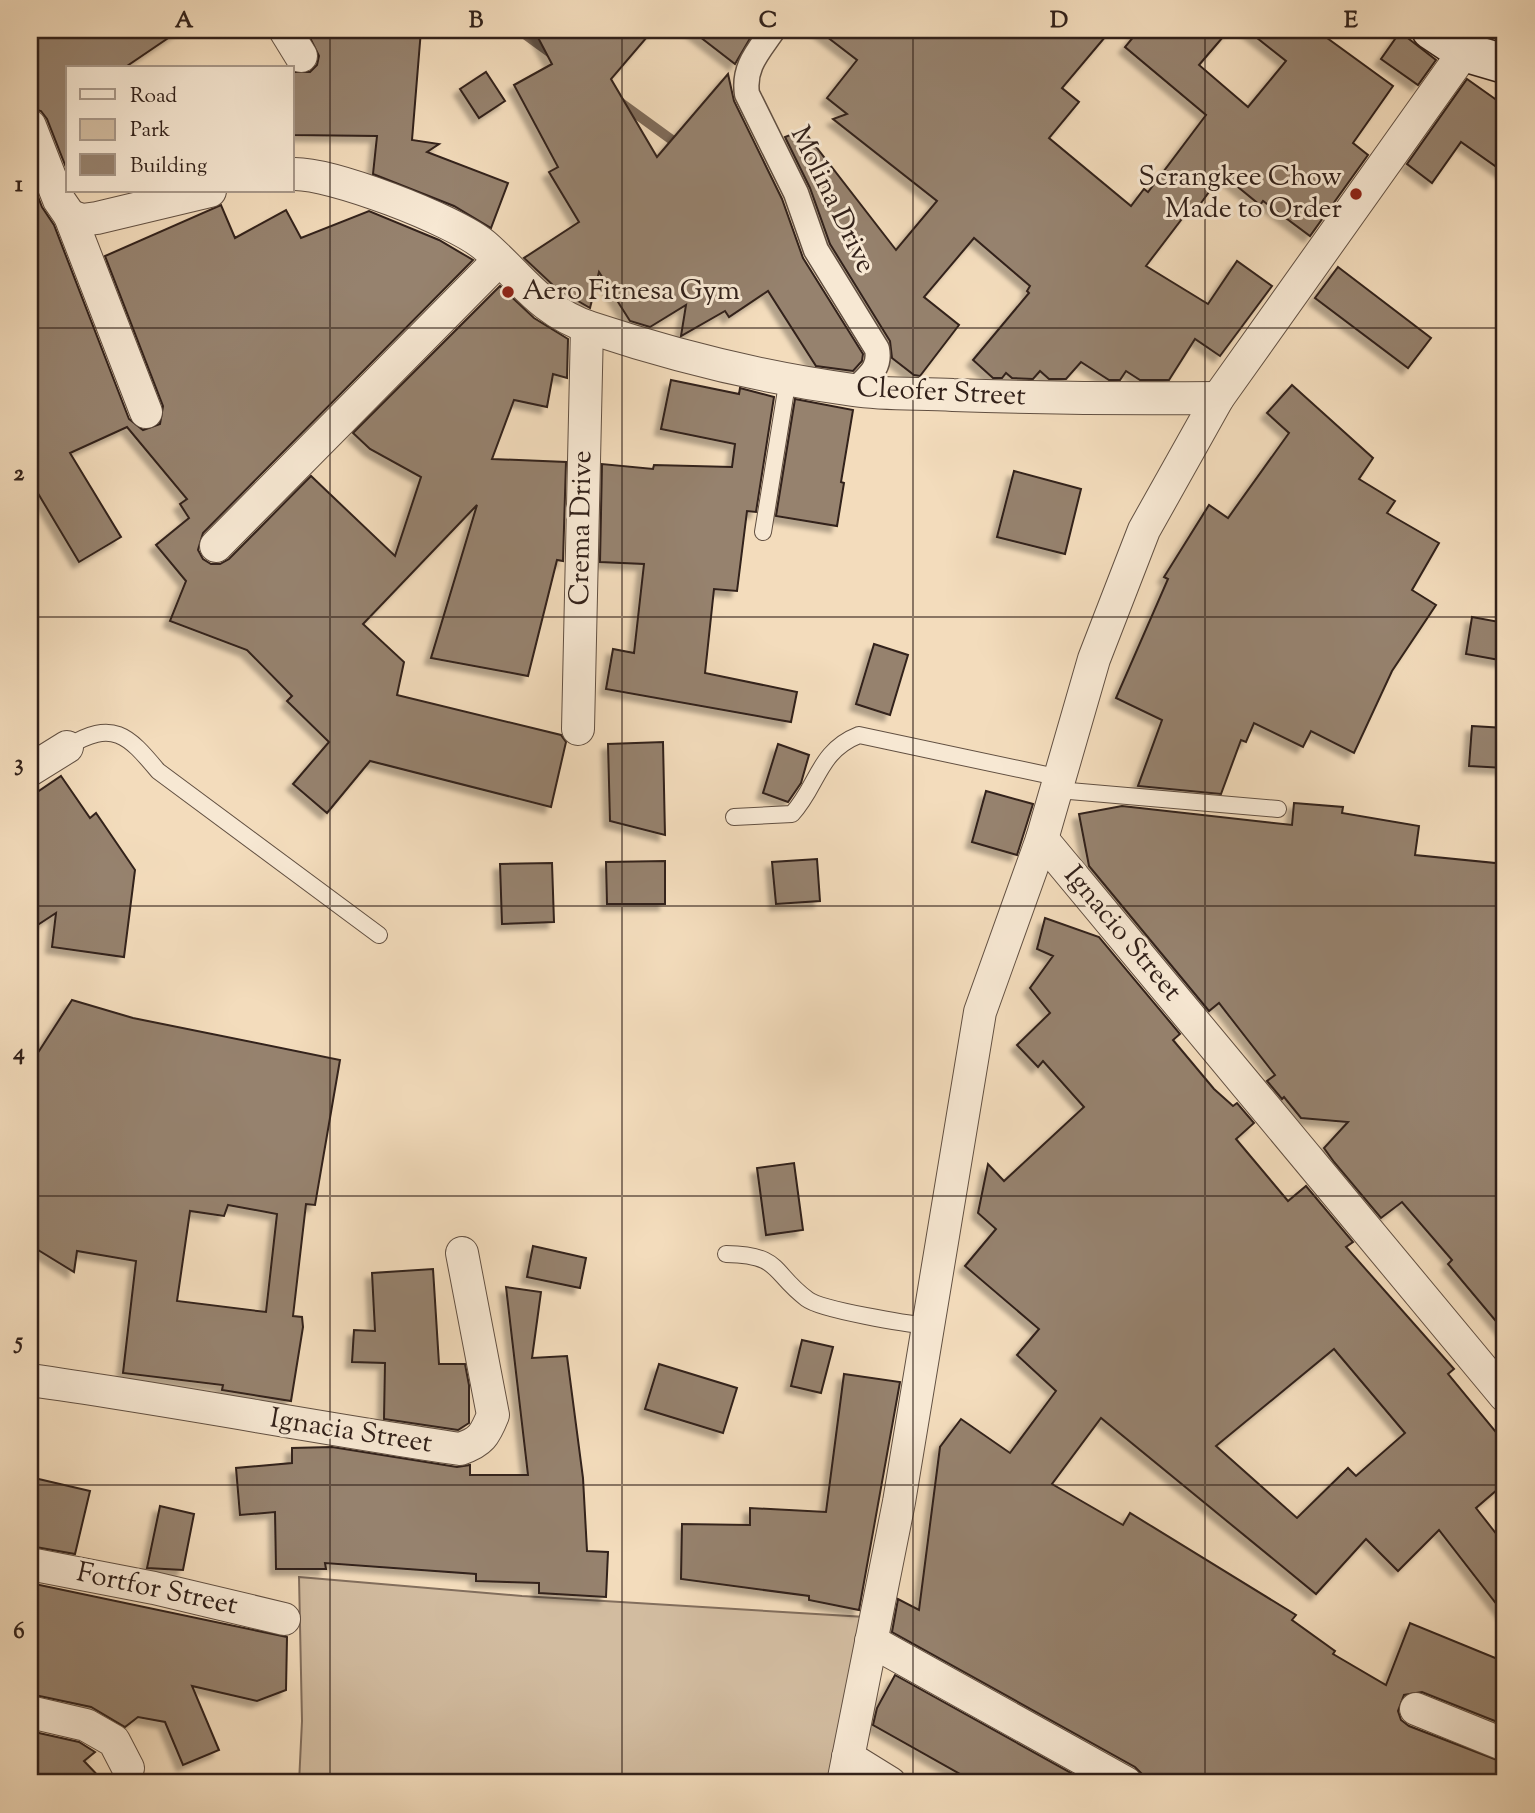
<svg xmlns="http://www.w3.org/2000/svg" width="1535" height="1813" viewBox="0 0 1535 1813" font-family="'Sorts Mill Goudy',serif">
	<defs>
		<filter id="shadow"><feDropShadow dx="-6" dy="6" stdDeviation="2" flood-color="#0004"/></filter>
	</defs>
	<rect width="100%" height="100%" fill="#f3dcbc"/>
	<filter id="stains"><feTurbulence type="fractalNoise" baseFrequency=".00286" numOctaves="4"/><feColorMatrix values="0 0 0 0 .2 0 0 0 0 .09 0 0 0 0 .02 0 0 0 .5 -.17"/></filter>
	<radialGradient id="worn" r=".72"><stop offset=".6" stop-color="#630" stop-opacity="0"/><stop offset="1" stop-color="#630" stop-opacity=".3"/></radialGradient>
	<polygon fill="#d2bca0" stroke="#826e5d" stroke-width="2" points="299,1577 522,1596 865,1617 835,1783 299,1783 302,1721"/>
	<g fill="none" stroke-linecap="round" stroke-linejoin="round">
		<g stroke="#7e6b5a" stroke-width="10">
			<polyline points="519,30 552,54"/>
			<polyline points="617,100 683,148"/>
		</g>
	</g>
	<g fill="#96826e" stroke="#32211a" stroke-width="2" fill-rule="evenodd" filter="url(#shadow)">
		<polygon points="30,30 180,30 124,68 68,68 67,170 47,119 41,111 30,108"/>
		<polygon points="306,30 421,30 412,140 439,144 427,152 508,183 491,228 454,206 373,174 377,136 292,135 292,72 310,72 317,65 319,56"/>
		<polygon points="534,30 653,30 611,79 657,157 728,74 734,101 782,199 803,258 863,354 862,361 853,371 816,366 768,291 729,317 725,311 681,336 686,305 650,327 630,321 599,272 590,308 556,288 524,258 579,222 549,172 558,167 514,85 552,64"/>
		<polygon points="691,30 755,30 735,64"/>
		<polygon points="818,30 1111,30 1062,88 1079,102 1049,138 1131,206 1144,189 1148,192 1206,115 1125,47 1139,30 1229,30 1199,65 1248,107 1286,61 1247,30 1316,30 1393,86 1353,143 1368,155 1310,236 1263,201 1260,205 1222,174 1196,210 1191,207 1146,266 1208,304 1237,261 1272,286 1220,356 1195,339 1169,380 1140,380 1126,371 1120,380 1109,380 1081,362 1066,379 1049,379 1040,371 1033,379 1012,378 1006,373 1002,378 993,378 973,360 1029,293 1027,291 1030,286 974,238 924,297 959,325 920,376 914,375 892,358 890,341 830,244 810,188 785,137 803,130 896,250 937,201 833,119 847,114 827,98 857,60"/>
		<polygon points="1400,32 1436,60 1418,85 1381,59"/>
		<polygon points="486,72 505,101 479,118 460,89"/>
		<polygon points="1467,79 1505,106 1505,173 1461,142 1432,183 1407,164"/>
		<polygon points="30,176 42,207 54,225 129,419 143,430 160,424 163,406 105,256 221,205 235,238 286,210 301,238 369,211 439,240 473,260 203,533 198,550 203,559 211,564 220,564 229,559 311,476 395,556 421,477 370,449 353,433 500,286 534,318 568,339 567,378 553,374 547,407 514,400 492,459 566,462 563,561 557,560 528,676 431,658 477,505 363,624 404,662 397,695 561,735 566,742 551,807 370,761 327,813 293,784 329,742 287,701 292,696 247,650 170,621 186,581 156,545 189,518 180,504 187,499 127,427 70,453 121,537 79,562 30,480"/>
		<polygon points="1338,267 1431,338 1408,368 1315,298"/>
		<polygon points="671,380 739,394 740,388 774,397 756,512 747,511 737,591 714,589 705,673 797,692 791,722 606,689 613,649 634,653 644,564 600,562 602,464 653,469 654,465 732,467 735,444 661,429"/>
		<polygon points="1292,385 1373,458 1359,479 1395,501 1387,513 1439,543 1412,590 1436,605 1392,671 1354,753 1311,731 1303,747 1254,723 1246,742 1241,740 1221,794 1138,786 1162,720 1116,698 1168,579 1164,577 1209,505 1228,518 1289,433 1267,413"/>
		<polygon points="795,399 853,410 841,482 844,483 837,526 776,516"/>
		<polygon points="1014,471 1081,489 1065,554 997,537"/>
		<polygon points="1472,617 1505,623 1505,661 1466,654"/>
		<polygon points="874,644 908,655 890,715 856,704"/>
		<polygon points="1472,726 1505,728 1505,768 1469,766"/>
		<polygon points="663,742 665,835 610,821 608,744"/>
		<polygon points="778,744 809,755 801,783 788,802 763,793"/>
		<polygon points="61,776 90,818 96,813 135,870 124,957 52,947 56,913 30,930 30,797"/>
		<polygon points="986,791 1033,804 1017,855 972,842"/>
		<polygon points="1294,803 1343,807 1342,813 1419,826 1415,855 1505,864 1505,987 1500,1023 1505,1023 1505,1332 1448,1264 1452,1260 1402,1202 1381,1218 1334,1162 1324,1148 1348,1122 1301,1118 1284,1097 1282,1099 1267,1081 1275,1075 1219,1003 1209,1011 1089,866 1079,814 1122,806 1292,825"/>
		<polygon points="817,859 820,901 776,904 772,862"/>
		<polygon points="665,861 665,904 607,904 606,862"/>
		<polygon points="552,863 554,922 502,924 500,864"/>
		<path d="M 1045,918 L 1099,937 L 1180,1034 L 1173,1040 L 1214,1089 L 1233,1106 L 1237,1103 L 1254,1123 L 1236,1139 L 1288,1201 L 1306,1186 L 1353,1242 L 1346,1247 L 1454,1369 L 1448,1374 L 1505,1443 L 1505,1483 L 1476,1508 L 1505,1545 L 1505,1615 L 1439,1530 L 1398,1571 L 1366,1539 L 1316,1594 L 1101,1418 L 1052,1484 L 1123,1525 L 1130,1513 L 1296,1615 L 1292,1620 L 1335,1651 L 1333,1654 L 1386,1685 L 1410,1623 L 1505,1662 L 1505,1725 L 1422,1692 L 1404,1695 L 1398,1711 L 1401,1720 L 1409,1726 L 1505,1763 L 1505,1783 L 1144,1783 L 1142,1774 L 1135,1767 L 892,1632 L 898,1599 L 919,1610 L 940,1447 L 961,1419 L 1010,1453 L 1056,1391 L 1017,1355 L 1039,1329 L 965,1266 L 996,1229 L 978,1213 L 988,1164 L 1004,1181 L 1084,1107 L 1043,1061 L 1038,1067 L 1017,1045 L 1050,1013 L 1030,988 L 1053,956 L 1037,949 ZM 1334,1349 L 1405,1433 L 1356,1476 L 1348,1468 L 1297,1518 L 1216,1446 Z"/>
		<path d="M 72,1000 L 133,1018 L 340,1060 L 315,1205 L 306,1204 L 293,1316 L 302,1317 L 303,1327 L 291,1401 L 222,1390 L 223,1385 L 123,1373 L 136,1261 L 77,1251 L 74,1272 L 30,1245 L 30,1065 ZM 228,1205 L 277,1214 L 266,1312 L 177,1301 L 190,1211 L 224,1216 Z"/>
		<polygon points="794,1163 803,1230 766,1235 757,1168"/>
		<polygon points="533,1246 586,1258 580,1288 527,1277"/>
		<polygon points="433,1269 439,1364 465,1364 469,1385 469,1423 458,1430 384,1419 385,1363 352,1362 354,1330 375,1331 372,1273"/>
		<polygon points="506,1287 541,1292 532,1358 567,1356 583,1478 587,1551 608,1552 606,1597 539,1593 539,1583 476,1581 476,1574 325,1563 326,1569 276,1569 275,1512 240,1515 236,1468 292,1463 292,1448 332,1447 457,1467 470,1465 470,1475 528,1475"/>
		<polygon points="802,1340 833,1347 821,1393 791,1386"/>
		<polygon points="659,1364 737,1388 723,1433 645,1409"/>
		<polygon points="844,1374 900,1382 859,1610 809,1600 809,1596 681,1579 682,1524 750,1525 750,1508 826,1512"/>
		<polygon points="30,1477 90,1491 75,1554 30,1546"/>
		<polygon points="160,1506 194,1514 183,1570 147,1568"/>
		<polygon points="30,1583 287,1637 286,1690 257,1701 192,1686 219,1750 183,1765 165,1722 138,1717 125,1727 91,1707 30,1694"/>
		<polygon points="895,1675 1089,1783 976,1783 873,1725 877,1708"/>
		<polygon points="30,1731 79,1742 95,1752 84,1761 105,1783 30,1783"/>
	</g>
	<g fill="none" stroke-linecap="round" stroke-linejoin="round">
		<defs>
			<g id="service">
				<polyline points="763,532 788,378"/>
				<path d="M 67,747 C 113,719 128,735 158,771 L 379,935"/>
				<polyline points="1058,790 1278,809"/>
				<path d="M 734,817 L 792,814 C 818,786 818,751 859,735 L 1061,778"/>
				<path d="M 726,1254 C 782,1255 771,1272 807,1299 C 821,1310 908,1324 929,1326"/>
			</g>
			<path id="pedestrian" d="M 773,30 C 758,52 743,67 747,94 L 796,193 L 816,250 L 877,349 C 881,369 867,377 855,390"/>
			<g id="minor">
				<polyline points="285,30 301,56"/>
				<polyline points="30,126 59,200 70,216 146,412"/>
				<path d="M 292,174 C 330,172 454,220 484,245 C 521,277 540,311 591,328 C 675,356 765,378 853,390 C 886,395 920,393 953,395 C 1042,398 1130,399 1218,398"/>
				<polyline points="70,216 82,220 97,218 210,191"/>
				<polyline points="216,546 498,261"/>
				<polyline points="578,729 587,327"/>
				<polyline points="30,770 67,747"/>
				<polyline points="1042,839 1505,1396"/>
				<path d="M 30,1380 C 174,1400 316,1428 460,1449 C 481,1442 485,1435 493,1415 L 462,1253"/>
				<polyline points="30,1564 154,1588 284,1619"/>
				<polyline points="871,1641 1126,1783"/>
				<polyline points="1416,1709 1505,1745"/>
				<polyline points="30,1712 86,1725 114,1741 128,1768"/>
				<polyline points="848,1757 890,1783"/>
				<polyline points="843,1783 899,1502 980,1012 1042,839 1094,659 1144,530 1218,398 1464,52"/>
			</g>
			<polyline id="secondary" points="1431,30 1464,52 1505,64"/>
		</defs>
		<use href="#service" stroke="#625042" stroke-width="18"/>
		<use href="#pedestrian" stroke="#625042" stroke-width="27"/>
		<use href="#minor" stroke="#625042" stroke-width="34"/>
		<use href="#secondary" stroke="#32211a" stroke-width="41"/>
		<use href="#service" stroke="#f7e8d3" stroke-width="16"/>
		<use href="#pedestrian" stroke="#f7e8d3" stroke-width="24"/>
		<use href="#minor" stroke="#f7e8d3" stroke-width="32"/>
		<use href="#secondary" stroke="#f7e8d3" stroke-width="38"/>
	</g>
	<path fill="none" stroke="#32211a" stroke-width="2" stroke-opacity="0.55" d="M 330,30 L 330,1783M 622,30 L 622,1783M 913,30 L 913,1783M 1205,30 L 1205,1783M 30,328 L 1505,328M 30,617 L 1505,617M 30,906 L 1505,906M 30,1196 L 1505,1196M 30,1485 L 1505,1485"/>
	<g fill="#8f2418" stroke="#f7e8d3" stroke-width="2.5">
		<circle cx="1356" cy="194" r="7"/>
		<circle cx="508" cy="292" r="7"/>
	</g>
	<g text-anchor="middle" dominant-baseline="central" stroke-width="6" stroke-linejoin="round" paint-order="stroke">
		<g font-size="28" fill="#32211a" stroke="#f7e8d3" text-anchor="end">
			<text x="1342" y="178">Scrangkee Chow<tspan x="1342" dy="32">Made to Order</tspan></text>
			<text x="522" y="292" text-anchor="start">Aero Fitnesa Gym</text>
		</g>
		<g font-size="28" fill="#32211a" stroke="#f7e8d3">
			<text transform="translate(832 200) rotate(64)">Molina Drive</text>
			<text transform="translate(941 393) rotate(3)">Cleofer Street</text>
			<text transform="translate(582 528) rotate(-89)">Crema Drive</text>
			<text transform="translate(1122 934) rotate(50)">Ignacio Street</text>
			<text transform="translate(351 1432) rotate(9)">Ignacia Street</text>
			<text transform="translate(157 1590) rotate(12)">Fortfor Street</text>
		</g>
	</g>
	<rect width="1535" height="1813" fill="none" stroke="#f3dcbc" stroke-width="77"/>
	<rect x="66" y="66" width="228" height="126" fill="#f7e8d3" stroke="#a89889" stroke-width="2"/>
	<rect x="80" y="89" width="35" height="10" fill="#f7e8d3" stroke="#a89889" stroke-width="2"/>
	<text x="130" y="102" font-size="21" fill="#32211a">Road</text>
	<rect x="80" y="119" width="35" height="21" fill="#d2bca0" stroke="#a89889" stroke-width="2"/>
	<text x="130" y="136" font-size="21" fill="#32211a">Park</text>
	<rect x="80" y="154" width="35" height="21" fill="#96826e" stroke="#a89889" stroke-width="2"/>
	<text x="130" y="172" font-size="21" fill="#32211a">Building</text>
	<rect x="38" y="38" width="1458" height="1736" fill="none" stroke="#32211a" stroke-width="2.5"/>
	<g font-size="23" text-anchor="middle" font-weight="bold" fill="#32211a">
		<text x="184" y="27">A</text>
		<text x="476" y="27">B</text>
		<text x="768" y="27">C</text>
		<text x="1059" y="27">D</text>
		<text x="1351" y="27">E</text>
		<text x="19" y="191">1</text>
		<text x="19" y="480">2</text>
		<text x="19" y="770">3</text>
		<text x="19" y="1059">4</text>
		<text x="19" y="1348">5</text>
		<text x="19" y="1638">6</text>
	</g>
	<rect width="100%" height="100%" filter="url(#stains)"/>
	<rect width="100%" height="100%" fill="url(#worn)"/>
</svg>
